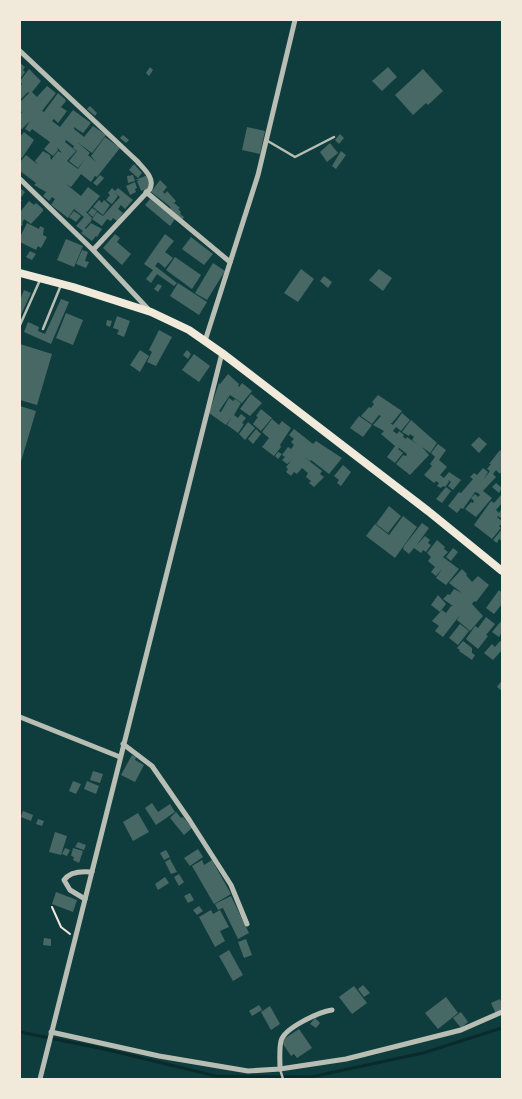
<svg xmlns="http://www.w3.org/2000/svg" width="522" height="1099" viewBox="0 0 522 1099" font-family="'Varela Round',sans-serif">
	<rect width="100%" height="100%" fill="#0f3d3e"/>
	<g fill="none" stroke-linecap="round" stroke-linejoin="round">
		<polyline stroke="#0a2a2b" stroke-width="3" points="20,1032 104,1049 216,1076 311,1077 423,1053 502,1028"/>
	</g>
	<g fill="#486865" fill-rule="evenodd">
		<polygon points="20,63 25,67 23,70 25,72 20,79"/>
		<polygon points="150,67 153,70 149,76 146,73"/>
		<polygon points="388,67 397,77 382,91 372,81"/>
		<path d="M 29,69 L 41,81 L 32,92 L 37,97 L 47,86 L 56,93 L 42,111 L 44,112 L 58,93 L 65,99 L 66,101 L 61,107 L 56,104 L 67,111 L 58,123 L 54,119 L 52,121 L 60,127 L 73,110 L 91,123 L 83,133 L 74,127 L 74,129 L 84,137 L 93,126 L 106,135 L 92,153 L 77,142 L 90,153 L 88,155 L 96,162 L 91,156 L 105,137 L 120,148 L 97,177 L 95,176 L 91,182 L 81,174 L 71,187 L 66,184 L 81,196 L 88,187 L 100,196 L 87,212 L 85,211 L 92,218 L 91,219 L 92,220 L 85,228 L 86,229 L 91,223 L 102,229 L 97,237 L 96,236 L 92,241 L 81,233 L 83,231 L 76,226 L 84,217 L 74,209 L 68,218 L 63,214 L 51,205 L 55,199 L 52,197 L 49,201 L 43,196 L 46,192 L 34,185 L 36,183 L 20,171 L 20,162 L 26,155 L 37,164 L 35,161 L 43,151 L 50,155 L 51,160 L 58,151 L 62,153 L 57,147 L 58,150 L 53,156 L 44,149 L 50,142 L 32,129 L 30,132 L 25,129 L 30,121 L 22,129 L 20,128 L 20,115 L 22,112 L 20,111 L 20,102 L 29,93 L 28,92 L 20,100 L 20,86 L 22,84 L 20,81 ZM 66,140 L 74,146 L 73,148 L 77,151 L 69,161 L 78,168 L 86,158 L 78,169 L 67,161 L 76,151 L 65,142 Z"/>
		<polygon points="423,69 443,91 428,105 426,103 413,115 395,95"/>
		<polygon points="90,106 97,113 95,116 87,109"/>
		<polygon points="247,127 265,131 260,154 242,150"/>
		<polygon points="24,132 34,140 22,158 20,157 20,137"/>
		<polygon points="340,134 344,138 339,144 335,140"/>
		<polygon points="123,135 129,140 126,143 120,138"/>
		<polygon points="330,143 338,153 327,162 320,152"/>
		<polygon points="341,151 346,155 336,169 332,166"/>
		<polygon points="134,164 142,173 138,178 129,170"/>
		<polygon points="100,175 104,178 97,186 93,183"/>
		<polygon points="133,175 135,181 128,183 127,176"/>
		<polygon points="148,175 151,185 149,188 141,191 137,181 140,180 135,180"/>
		<polygon points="160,180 167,187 163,192 165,194 167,191 176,201 174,203 180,208 178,209 181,212 180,214 184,217 182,220 169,210 171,208 167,204 151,192"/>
		<polygon points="135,182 137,188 135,189 136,192 130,195 126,186"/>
		<polygon points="20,188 25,192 20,199 22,200 20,203"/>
		<polygon points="112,188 115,191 118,188 133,200 125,209 121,205 118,209 123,213 117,221 113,218 111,221 107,219 102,226 92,219 97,212 103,216 120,197 114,192 118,196 112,204 106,200 110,195 108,193"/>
		<polygon points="150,199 175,219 170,226 145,205"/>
		<polygon points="99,200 102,203 104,200 110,205 103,215 93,207"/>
		<polygon points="29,201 34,205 36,203 43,209 43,211 31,224 24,219 22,223 23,224 20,228 20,210 21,211"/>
		<polygon points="92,208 97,211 93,217 88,213"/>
		<polygon points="74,211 81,216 76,222 69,217"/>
		<polygon points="27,223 39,229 40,226 44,228 43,235 47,237 41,248 38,246 36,250 20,242 20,237"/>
		<polygon points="115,234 120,238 117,242 131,254 122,265 103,248"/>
		<polygon points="165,234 174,241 165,252 173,258 165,268 158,262 155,266 177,283 174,286 157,274 151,283 146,279 153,270 144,264"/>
		<polygon points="191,237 213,254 204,265 182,249"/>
		<polygon points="66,239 83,246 74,267 57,260"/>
		<polygon points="82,250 88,252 85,261 89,262 86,268 76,264"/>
		<polygon points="30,251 36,254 32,260 26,257"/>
		<polygon points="175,257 201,275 192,289 166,270"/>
		<polygon points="213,263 225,271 207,300 195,293"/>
		<polygon points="301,269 314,279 298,302 284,293"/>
		<polygon points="379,269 392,278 383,291 369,280"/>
		<polygon points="324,276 332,282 328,288 320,281"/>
		<polygon points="178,283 207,302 199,315 170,296"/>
		<polygon points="158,284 162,286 158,292 154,289"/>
		<polygon points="24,290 31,293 20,317 20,300"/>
		<polygon points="61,299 69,302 51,344 24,332 28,322 39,327 38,331 45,334"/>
		<polygon points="66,313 83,320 73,345 56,338"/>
		<polygon points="117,316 130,321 124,337 117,334 119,330 113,328"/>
		<polygon points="107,320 112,321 110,327 106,325"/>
		<polygon points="159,330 172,337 156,366 147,362 152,352 149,350"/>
		<polygon points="20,344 52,354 37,405 20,400"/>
		<polygon points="140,350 149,356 140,372 130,365"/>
		<polygon points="187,350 191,354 188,359 183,355"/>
		<polygon points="194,354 210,366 199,382 182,370"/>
		<polygon points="228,374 239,384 238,386 239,387 242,383 252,391 242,403 230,395 219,411 221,412 229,398 233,401 235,399 241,403 234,415 238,418 241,414 246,418 242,423 244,424 238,433 227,425 232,417 226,425 209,413 219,383 220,384"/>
		<polygon points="251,394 262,403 250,416 240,409"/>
		<polygon points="378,395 402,411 392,423 390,423 393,425 402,413 410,420 401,431 396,427 393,431 397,434 399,431 404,435 403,437 406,439 407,437 418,445 412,440 414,437 410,434 409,436 402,432 411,420 437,443 430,453 422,447 429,455 410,475 396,464 403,455 406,456 407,454 399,448 398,449 403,453 395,463 387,457 395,446 381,434 384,431 373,425 381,416 379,415 372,424 361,416 369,407 371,408 374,404 372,402"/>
		<polygon points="20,406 36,411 20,465"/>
		<polygon points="261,409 272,418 261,431 253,424 258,417 256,416"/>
		<polygon points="359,416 372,425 363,437 350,428"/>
		<polygon points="272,419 279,425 282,421 291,428 280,445 281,447 274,456 262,447 269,438 262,432"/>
		<polygon points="248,422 255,428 245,440 239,434"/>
		<polygon points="256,429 261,434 253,444 248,439"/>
		<polygon points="294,429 313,444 316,441 342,458 329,474 311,460 310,461 303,456 322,471 320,474 324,477 314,487 309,483 311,481 306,477 308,473 302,468 297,474 294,472 291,476 286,472 288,469 286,467 291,461 287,464 282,460 285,457 282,455 288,447 291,449 294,445 291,442 294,439 289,435"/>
		<polygon points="479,437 487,444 479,453 471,445"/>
		<polygon points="438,444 446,450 439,460 447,467 440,475 444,478 449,472 461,480 453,490 448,486 451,482 448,480 449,482 445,487 443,486 441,488 437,486 439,483 436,481 434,483 424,475 432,466 430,464 435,457 431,453"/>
		<polygon points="500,450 502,452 502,471 500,474 496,470 493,474 496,477 483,491 492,498 476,517 465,509 471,502 473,503 474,501 471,498 475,494 478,497 480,495 478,493 475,492 463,509 461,508 457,513 448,506 459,492 461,493 473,479 470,477 474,473 477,475 483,468 488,472 483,480 490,471 487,469 491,464 489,464"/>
		<polygon points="278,452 282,454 278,459 275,456"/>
		<polygon points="343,465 351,472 341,486 337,483 339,480 334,476"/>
		<polygon points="496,483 502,488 499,493 492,487"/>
		<polygon points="446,487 451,491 442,503 436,499"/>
		<polygon points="501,495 502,503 496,510 499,513 502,508 502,519 498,516 497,517 502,521 502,526 500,525 499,526 501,528 492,539 474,525 491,501 494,503"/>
		<polygon points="389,506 401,516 388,533 376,524"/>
		<polygon points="403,516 417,527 395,558 366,536 375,524 389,535"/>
		<polygon points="422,523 429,528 416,546 425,536 430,540 428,543 431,545 426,552 423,550 421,553 414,548 409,554 403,549 404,546"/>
		<polygon points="502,529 502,541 499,539 497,543 493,540"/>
		<polygon points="437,540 445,547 444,549 448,552 443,557 459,569 446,585 436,578 442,569 436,576 431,572 435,567 428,561 431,557 427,553"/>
		<polygon points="453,548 458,552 451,561 446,557"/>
		<polygon points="462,569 467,574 466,575 472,582 478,576 489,585 476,602 474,601 472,604 483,616 470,631 457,620 460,615 443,637 435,631 439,626 432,621 442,610 446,613 451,606 453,606 443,599 448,594 450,595 454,589 462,593 449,583"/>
		<polygon points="499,590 502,593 502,604 494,614 486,608"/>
		<polygon points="438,595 446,604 440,612 431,605"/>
		<polygon points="486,617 495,624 486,635 488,636 478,649 466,639 475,626 478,628"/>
		<polygon points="502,620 502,632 499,637 492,632"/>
		<polygon points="460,624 469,631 458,645 449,638"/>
		<polygon points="463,641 472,648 472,653 475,655 472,660 459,651 460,650 457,648"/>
		<polygon points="500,641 502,642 502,650 493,660 484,653 492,644 495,647"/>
		<polygon points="502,680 502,691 497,687"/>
		<polygon points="132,755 136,757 135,760 144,765 135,782 121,775"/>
		<polygon points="93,771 103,774 100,783 90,780"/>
		<polygon points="73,781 81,784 76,794 69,791"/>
		<polygon points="87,781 99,786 96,794 84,789"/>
		<polygon points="152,803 158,812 170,804 175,812 156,825 145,808"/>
		<polygon points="23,811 33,815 31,821 21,817"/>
		<polygon points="176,812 181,818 183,817 192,828 184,835 170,818"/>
		<polygon points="138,813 149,832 133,841 123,822"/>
		<polygon points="38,819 44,821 42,826 36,824"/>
		<polygon points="55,832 67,836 61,855 49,852"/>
		<polygon points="78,842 86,845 84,850 75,847"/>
		<polygon points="65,848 70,850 67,856 62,854"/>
		<polygon points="73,848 83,851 79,863 73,860 74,857 71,856"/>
		<polygon points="198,849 203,857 190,866 184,858"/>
		<polygon points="166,850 170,857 164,860 160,853"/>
		<polygon points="170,859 177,872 171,874 165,862"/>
		<polygon points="202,860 204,865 212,860 231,894 214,904 192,866"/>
		<polygon points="179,874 184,882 179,886 174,877"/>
		<polygon points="165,877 169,883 158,890 155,884"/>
		<polygon points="56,892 77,900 73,912 52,904"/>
		<polygon points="190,893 194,900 188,903 184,896"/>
		<polygon points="231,896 249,933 238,939 223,908 218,910 215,904"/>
		<polygon points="199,906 203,911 197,915 193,910"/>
		<polygon points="211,910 213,914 220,910 229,927 220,931 225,941 215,947 199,917"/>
		<polygon points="44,938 51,939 51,946 43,945"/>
		<polygon points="246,939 252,955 244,958 238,942"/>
		<polygon points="229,950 243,975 233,981 219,956"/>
		<polygon points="363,985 370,993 364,997 358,989"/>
		<polygon points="354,986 367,1003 352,1014 339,997"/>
		<polygon points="446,997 458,1013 438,1029 425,1013"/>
		<polygon points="500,999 502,1004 502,1011 496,1014 491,1003"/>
		<polygon points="259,1005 262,1010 252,1016 249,1011"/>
		<polygon points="270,1006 280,1024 271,1030 261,1012"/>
		<polygon points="461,1012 468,1022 461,1028 453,1018"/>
		<polygon points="315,1018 320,1023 316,1028 310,1024"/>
		<polygon points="299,1029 312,1048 297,1058 294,1054 291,1056 281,1041"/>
	</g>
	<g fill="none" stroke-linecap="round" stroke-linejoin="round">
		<polyline stroke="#f1e9da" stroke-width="2" points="52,907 61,927 70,934"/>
		<g stroke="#b8beb3" stroke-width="2.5">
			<polyline points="266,140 295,157 334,137"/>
			<polyline points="20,325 40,280"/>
			<polyline points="43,329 61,285"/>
			<polyline points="280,1069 283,1079"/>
		</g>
		<g stroke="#b8beb3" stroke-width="5">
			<path d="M 20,51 L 137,161 C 144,169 155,178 150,189 L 93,250"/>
			<polyline points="20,179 93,250 149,310"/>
			<polyline points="146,192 230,262"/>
			<polyline points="205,341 258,175 295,20"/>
			<polyline points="20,717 120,757"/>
			<polyline points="123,744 152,766 190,821 231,885 247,924"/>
			<path d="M 85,899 L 70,890 L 64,880 C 70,871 82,871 92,872"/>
			<polyline points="51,1032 159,1056 248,1071 280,1069 346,1059 461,1030 502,1012"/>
			<path d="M 280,1069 C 280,1060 279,1049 281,1041 C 284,1028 319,1012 332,1010"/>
			<polyline points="40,1079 222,353"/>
		</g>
		<polyline stroke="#f1e9da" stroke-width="8" points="20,273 73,287 151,312 189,330 222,353 428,511 502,571"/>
	</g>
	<rect width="522" height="1099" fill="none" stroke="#f1e9da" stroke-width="42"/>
</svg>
